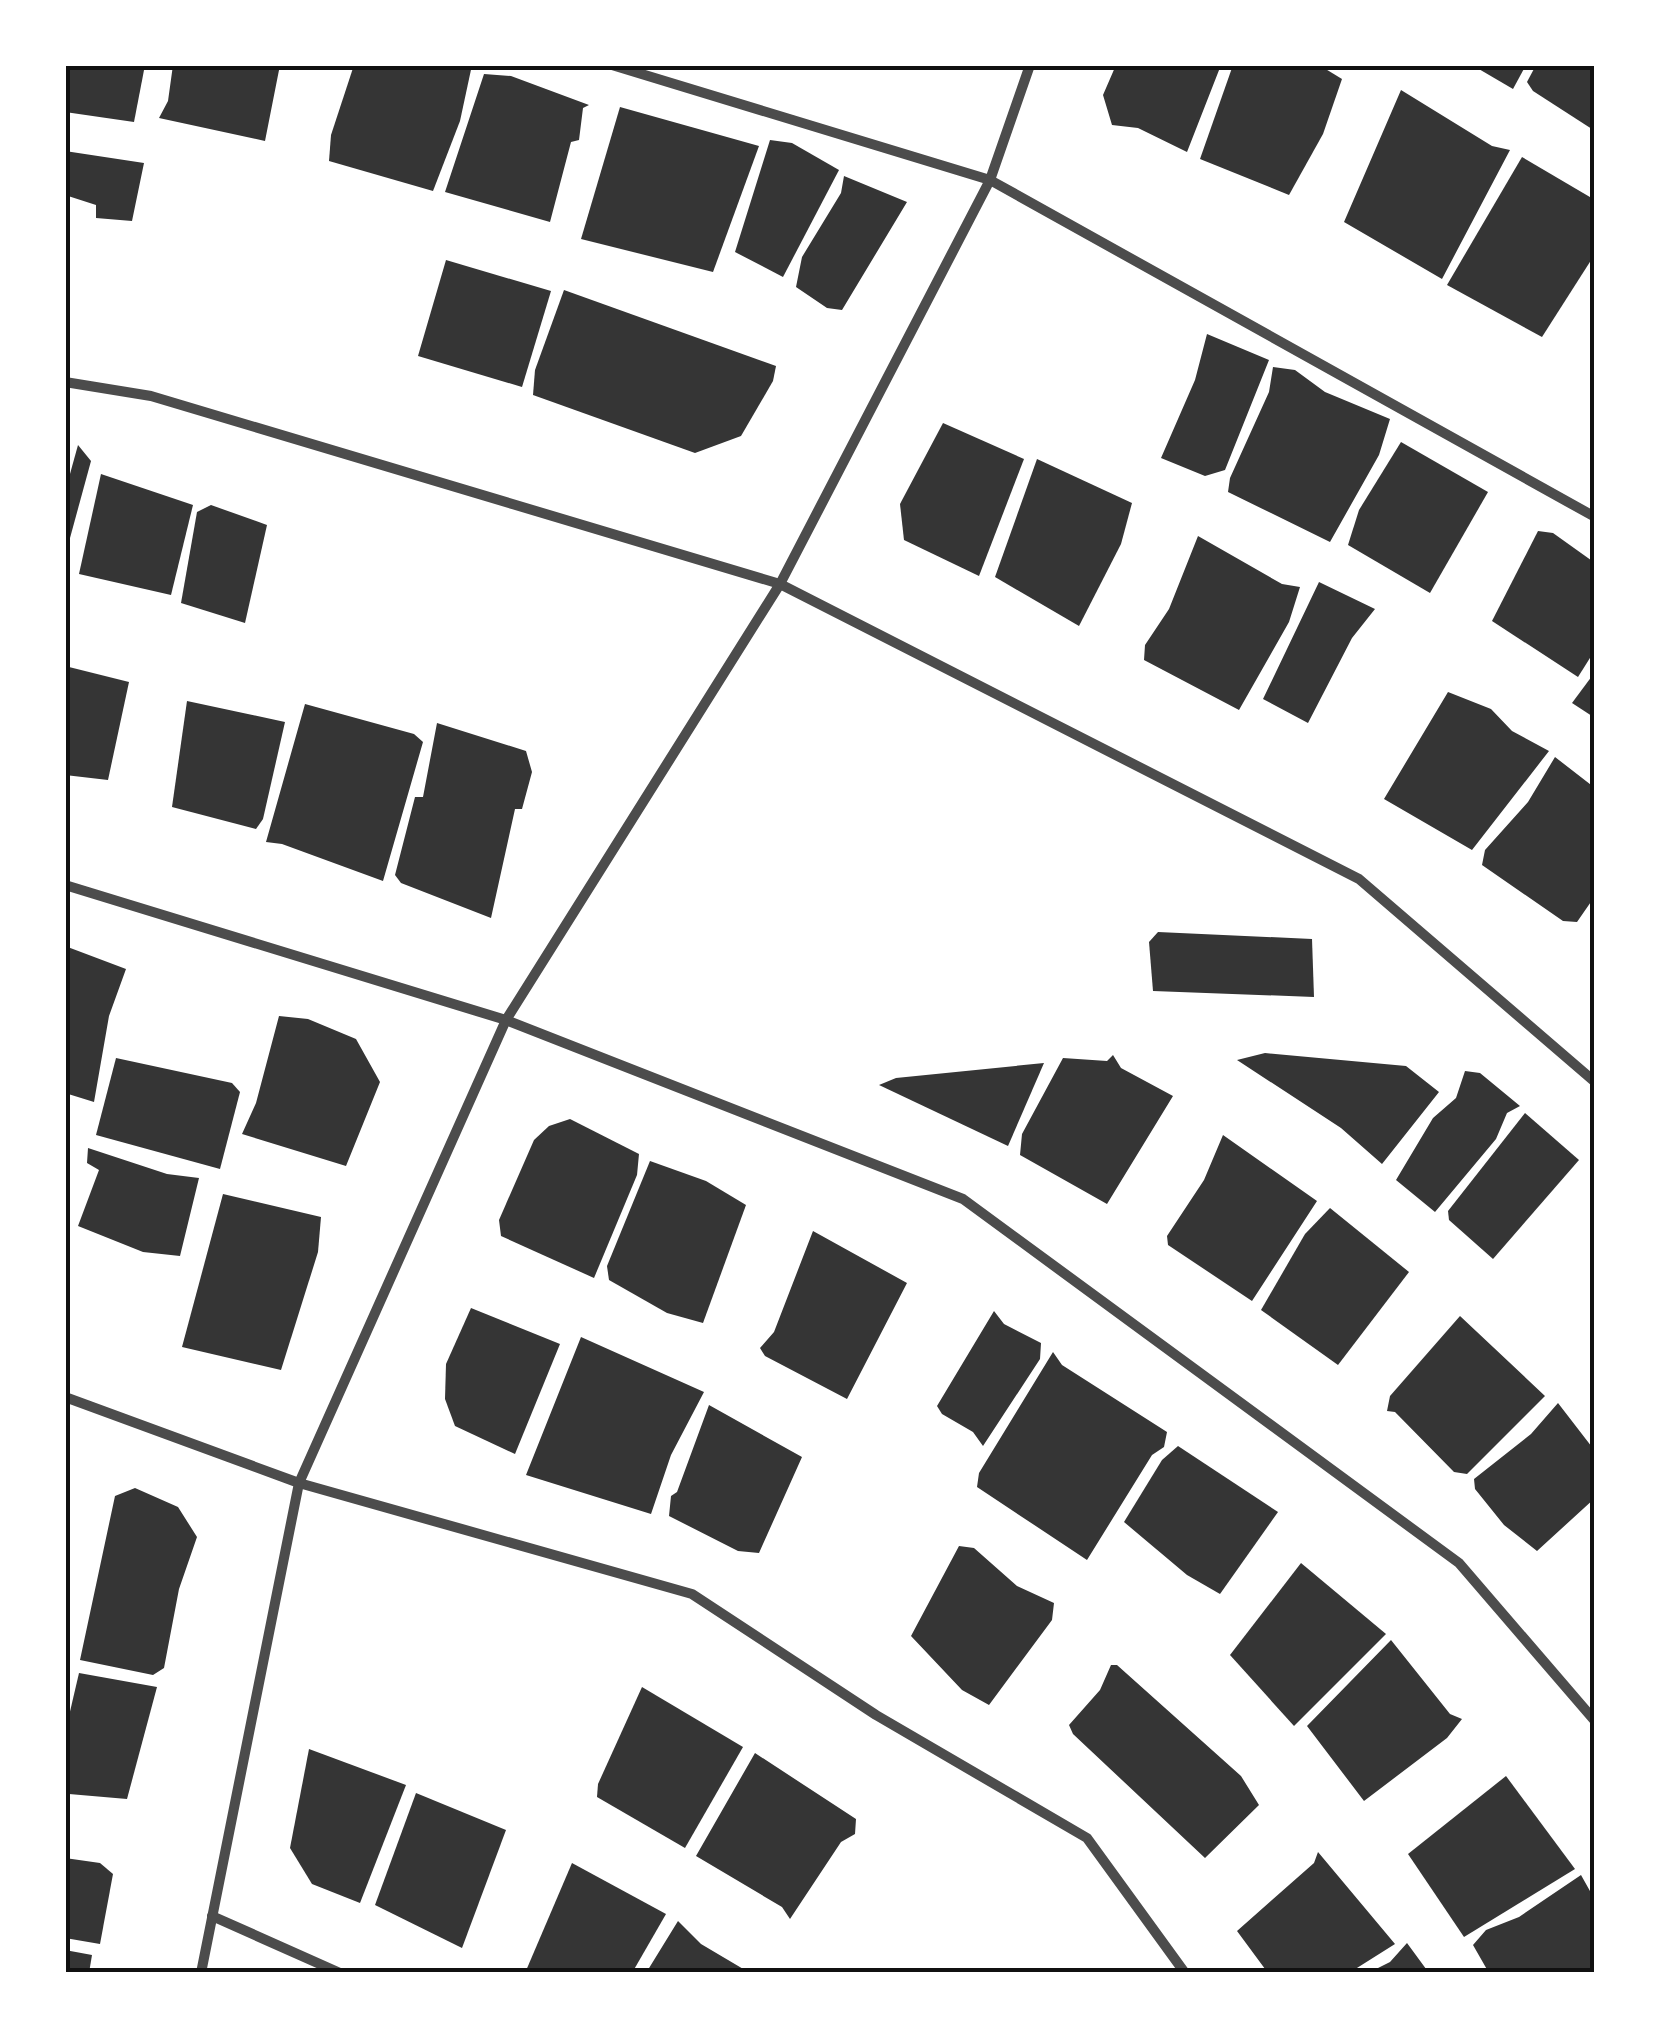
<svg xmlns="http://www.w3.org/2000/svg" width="1660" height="2038" viewBox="0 0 1660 2038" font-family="Jost,sans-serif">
	<rect width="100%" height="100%" fill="#fff"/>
	<g fill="#353535">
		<polygon points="65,65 145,65 134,122 65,112"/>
		<polygon points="173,65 280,65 265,141 159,118 168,101"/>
		<polygon points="354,65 472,65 460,121 433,191 329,161 331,135"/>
		<polygon points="1116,65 1221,65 1187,152 1138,128 1112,125 1103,95"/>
		<polygon points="1233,65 1319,65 1342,79 1323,134 1289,195 1200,159"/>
		<polygon points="1472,65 1526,65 1513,89"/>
		<polygon points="1536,65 1595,65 1595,131 1533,91 1527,82"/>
		<polygon points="484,74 511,76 589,105 583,108 579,140 571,142 550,222 445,192"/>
		<polygon points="1401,90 1492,146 1510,150 1442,279 1344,222"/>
		<polygon points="620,107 759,146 713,272 581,239"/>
		<polygon points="770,140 792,143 839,170 783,277 735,252"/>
		<polygon points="65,151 144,163 132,221 96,218 96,205 65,195"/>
		<polygon points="1522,157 1595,200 1595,254 1542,337 1447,285"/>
		<polygon points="844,176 907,202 842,310 827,308 796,287 802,257 841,193"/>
		<polygon points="446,260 551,291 522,387 418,356"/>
		<polygon points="564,290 776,366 773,381 741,436 695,453 533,395 535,370"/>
		<polygon points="1207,334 1269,360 1225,470 1205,476 1161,458 1195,380"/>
		<polygon points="1273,367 1295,370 1325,392 1390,419 1379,455 1330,542 1228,492 1230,478 1269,392"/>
		<polygon points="943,423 1024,459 979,576 904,540 900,504"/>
		<polygon points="1401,442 1488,492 1430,593 1348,545 1359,510"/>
		<polygon points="78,445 91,461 70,538 65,534 65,492"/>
		<polygon points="1037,459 1132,503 1121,544 1079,626 995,577"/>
		<polygon points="101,474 193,505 171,595 79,574"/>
		<polygon points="211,505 267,525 245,623 181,603 197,512"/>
		<polygon points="1538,531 1553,533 1595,563 1595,650 1578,677 1492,621"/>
		<polygon points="1198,536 1282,584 1300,587 1289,622 1239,710 1144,660 1145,645 1169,609"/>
		<polygon points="1319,582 1375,609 1352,638 1308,723 1263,699"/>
		<polygon points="65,666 129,682 108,780 65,775"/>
		<polygon points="1595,672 1595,718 1572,703"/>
		<polygon points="1448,692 1491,709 1512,731 1549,751 1472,850 1384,799"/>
		<polygon points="187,701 285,722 263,819 256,829 172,807"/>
		<polygon points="305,704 414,734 423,742 383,881 282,844 266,842"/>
		<polygon points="437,723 526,751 532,772 522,809 515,809 491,918 401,883 395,875 415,797 423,797"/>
		<polygon points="1555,757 1595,788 1595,896 1577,922 1563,921 1482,865 1485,850 1528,802"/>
		<polygon points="1158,932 1312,939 1314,997 1153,991 1149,942"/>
		<polygon points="65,946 126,969 109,1016 94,1102 65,1093"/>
		<polygon points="279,1016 308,1019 356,1039 380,1082 346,1166 242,1134 256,1103"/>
		<polygon points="1265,1053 1406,1066 1439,1092 1382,1164 1341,1128 1237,1060"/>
		<polygon points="1113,1055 1121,1068 1173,1096 1107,1204 1020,1155 1022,1134 1063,1058 1107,1061"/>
		<polygon points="116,1058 232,1083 240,1092 220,1169 96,1135"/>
		<polygon points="1044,1063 1008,1146 879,1085 896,1078"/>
		<polygon points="1465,1071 1480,1073 1520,1106 1507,1113 1496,1139 1435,1212 1396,1180 1433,1118 1456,1098"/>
		<polygon points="1525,1113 1579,1160 1493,1259 1449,1220 1448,1211"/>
		<polygon points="570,1119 639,1154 637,1175 594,1278 501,1236 499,1220 534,1140 549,1126"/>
		<polygon points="1223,1135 1317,1201 1252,1301 1168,1245 1167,1236 1204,1180"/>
		<polygon points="88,1148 167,1174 199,1178 180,1256 143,1252 78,1226 99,1170 87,1163"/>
		<polygon points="650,1161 706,1181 746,1205 703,1323 667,1313 609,1280 607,1266"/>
		<polygon points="223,1194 321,1217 318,1252 281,1370 182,1347"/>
		<polygon points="1330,1208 1409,1272 1338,1365 1261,1310 1305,1234"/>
		<polygon points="813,1231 907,1283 847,1399 765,1356 760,1348 774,1332"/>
		<polygon points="471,1308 560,1344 515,1454 455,1426 445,1399 446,1364"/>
		<polygon points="994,1311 1004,1324 1041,1343 1040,1359 983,1446 973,1432 942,1414 937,1406"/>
		<polygon points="1460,1316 1545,1396 1467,1474 1454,1472 1395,1412 1387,1411 1390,1396"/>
		<polygon points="581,1337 704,1392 671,1455 651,1514 526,1475"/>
		<polygon points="1053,1352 1062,1365 1167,1432 1164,1447 1152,1455 1087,1560 977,1487 979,1473"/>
		<polygon points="1558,1403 1595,1451 1595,1498 1537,1551 1504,1525 1475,1489 1474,1479 1531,1434"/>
		<polygon points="709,1405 802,1457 759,1553 738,1551 669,1516 671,1496 677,1492"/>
		<polygon points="1178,1446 1278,1512 1220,1594 1187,1575 1124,1522 1162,1460"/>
		<polygon points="135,1488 178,1507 197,1537 179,1589 164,1668 153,1675 80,1660 115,1496"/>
		<polygon points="959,1546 974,1548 1017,1586 1054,1603 1052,1620 989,1705 962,1690 911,1636"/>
		<polygon points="1301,1563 1386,1634 1294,1726 1230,1655"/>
		<polygon points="1391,1640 1450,1714 1462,1719 1447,1738 1364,1801 1307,1726"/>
		<polygon points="1111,1665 1117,1665 1241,1776 1259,1805 1205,1858 1073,1734 1069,1725 1100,1690"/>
		<polygon points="79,1673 157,1687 127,1799 69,1794 65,1790 65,1733"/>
		<polygon points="642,1687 743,1747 685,1848 597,1797 598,1784"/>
		<polygon points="309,1749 406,1785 360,1903 312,1884 290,1848"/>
		<polygon points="755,1753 856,1819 855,1834 841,1842 790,1919 782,1907 696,1856"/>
		<polygon points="1506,1776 1575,1869 1464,1937 1408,1854"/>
		<polygon points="416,1793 506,1830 462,1948 375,1905"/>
		<polygon points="1318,1852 1395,1944 1349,1973 1268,1973 1237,1931 1314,1863"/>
		<polygon points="65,1858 100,1863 113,1874 100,1944 65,1938"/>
		<polygon points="572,1863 666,1914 632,1973 525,1973"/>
		<polygon points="1581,1875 1595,1900 1595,1973 1489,1973 1473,1945 1486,1930 1519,1917"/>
		<polygon points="678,1921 701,1944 750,1973 646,1973"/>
		<polygon points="1407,1943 1429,1973 1368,1973 1390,1962"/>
		<polygon points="65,1950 92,1955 89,1973 65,1973"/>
	</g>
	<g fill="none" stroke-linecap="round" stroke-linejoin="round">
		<g stroke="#4c4c4c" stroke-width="10">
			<polyline points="612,65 990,180 1595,517"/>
			<polyline points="65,382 151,396 780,584 1359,879 1595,1082"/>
			<polyline points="65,885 506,1020 963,1199 1459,1563 1595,1721"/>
			<polyline points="65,1397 299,1483 692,1594 876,1715 1087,1838 1185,1973"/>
			<polyline points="212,1916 340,1973"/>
			<polyline points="201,1973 299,1483 506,1020 780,584 990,180 1030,65"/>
		</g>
	</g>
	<rect width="1660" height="2038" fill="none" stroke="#ffffff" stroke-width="135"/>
	<rect x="68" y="68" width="1524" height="1902" fill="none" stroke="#111" stroke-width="4"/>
</svg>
